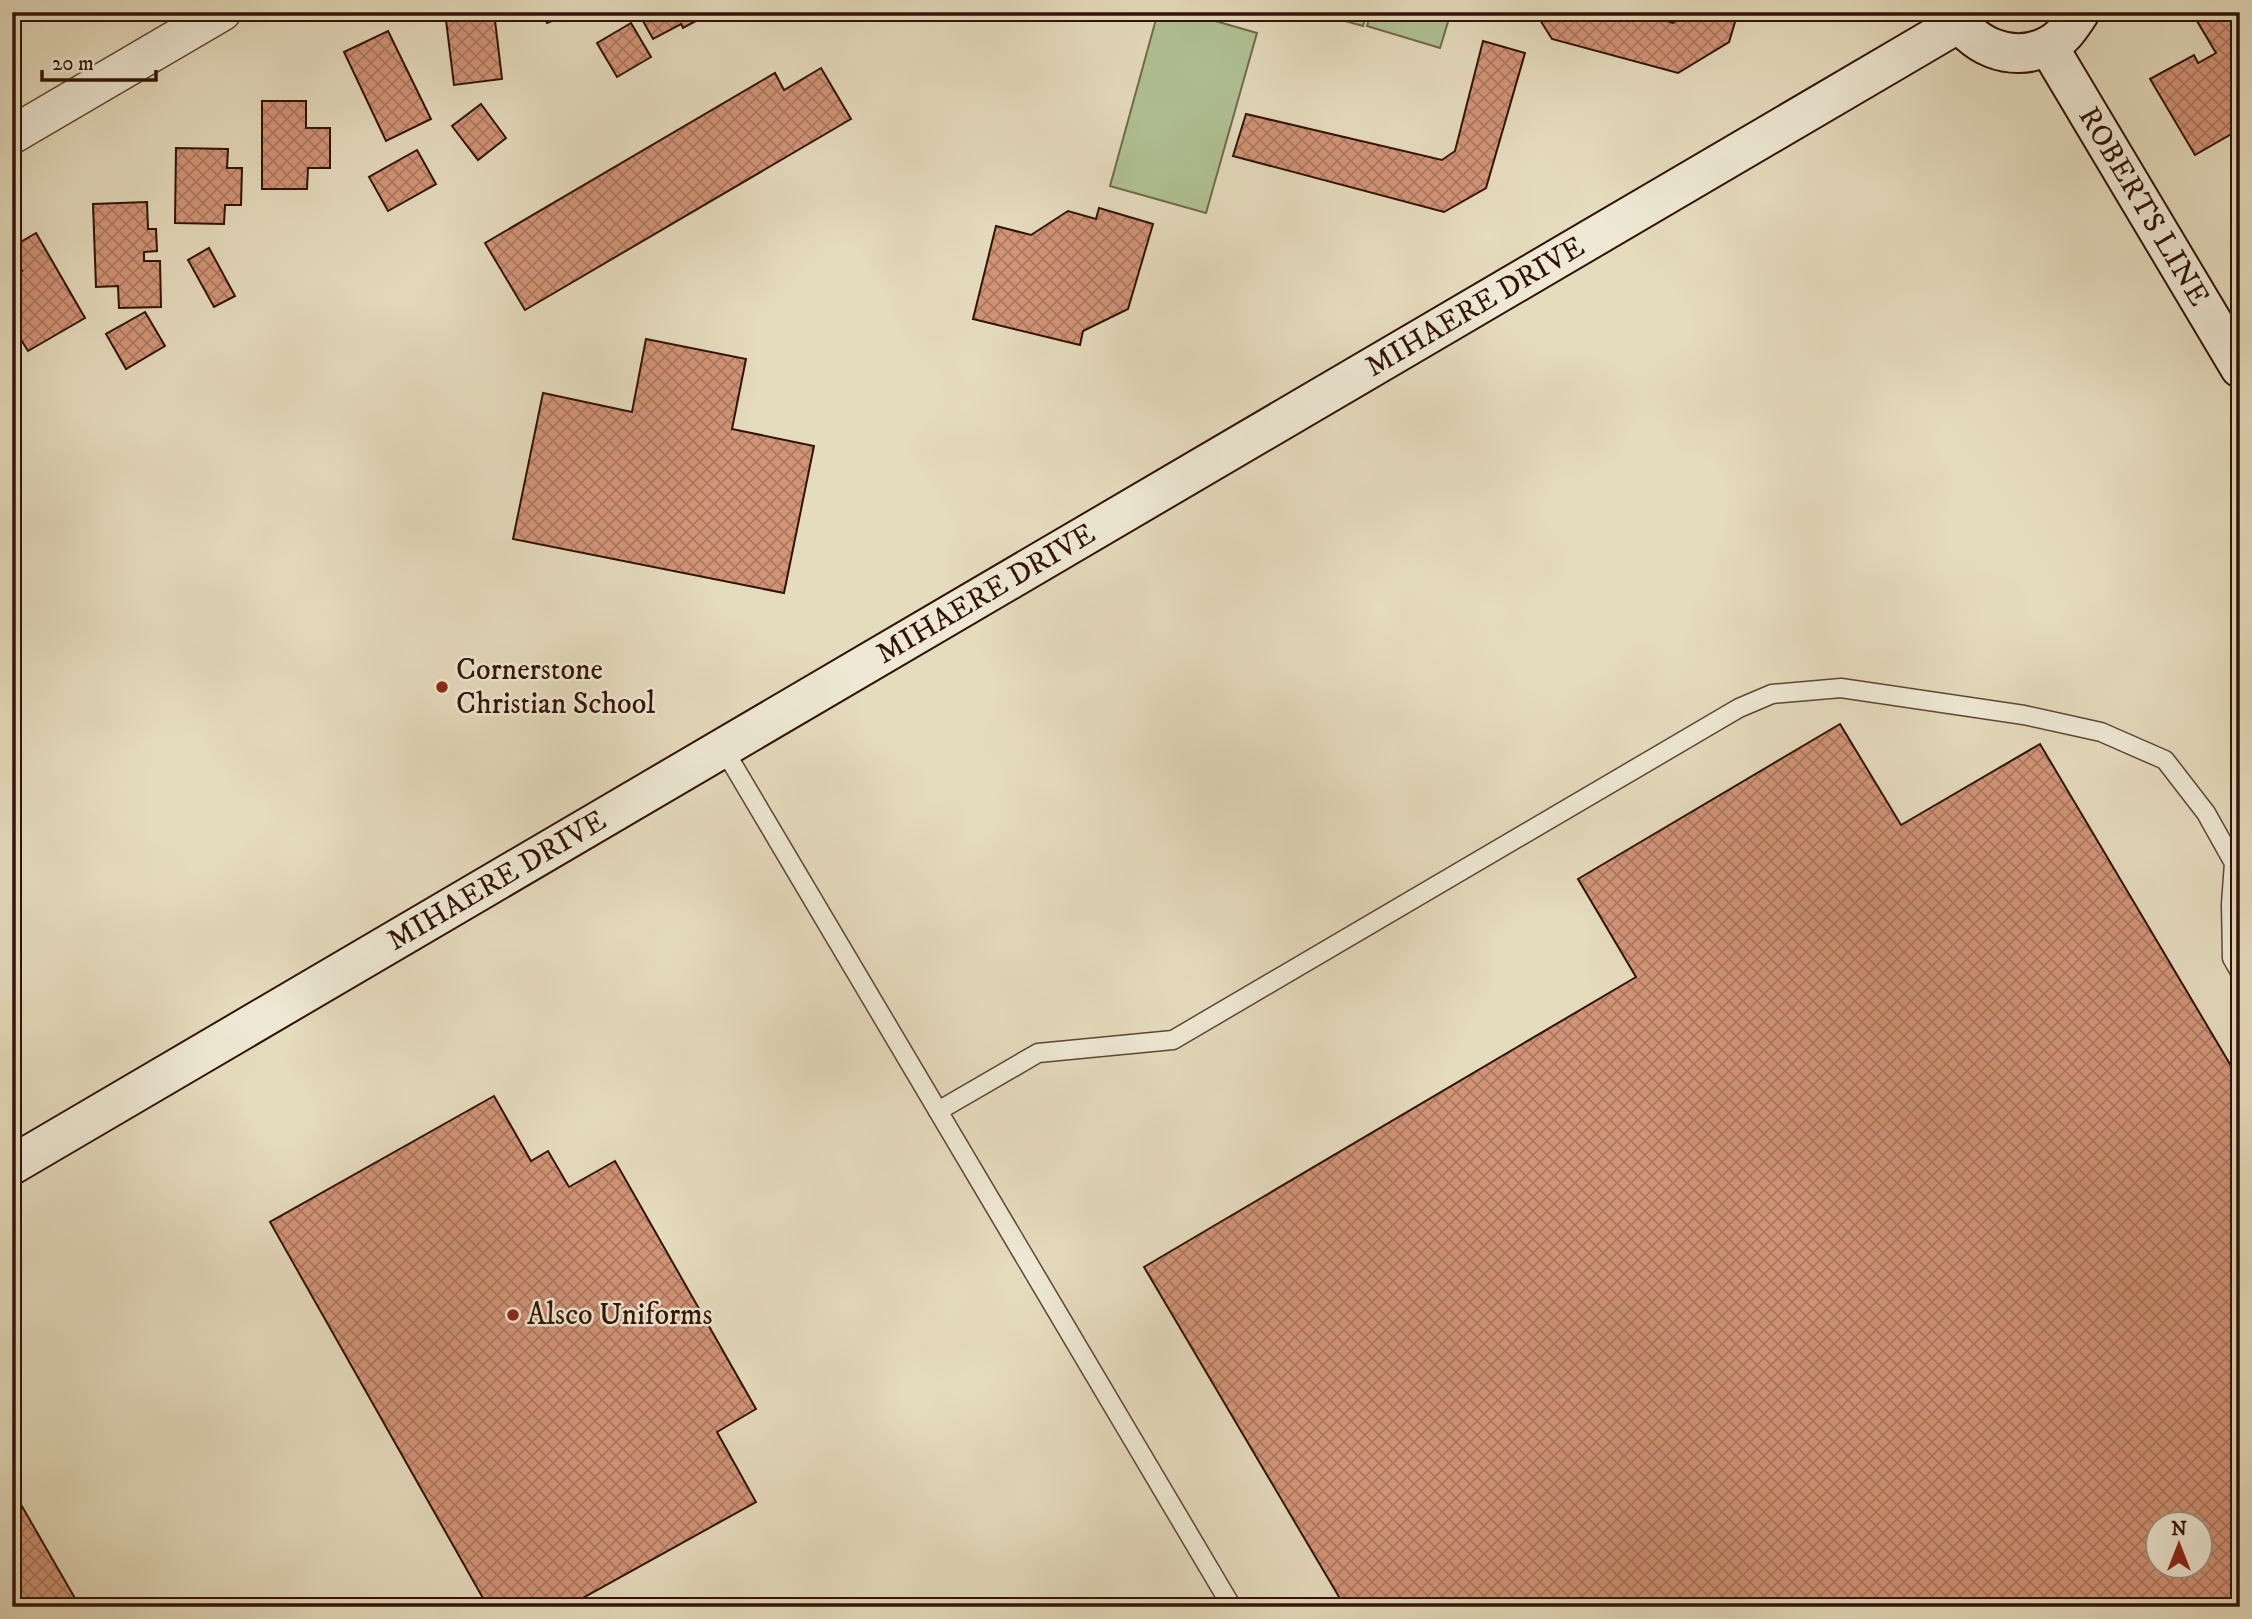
<svg xmlns="http://www.w3.org/2000/svg" width="2252" height="1619" viewBox="0 0 2252 1619" font-family="'IM FELL DW Pica',serif">
	<defs>
		<pattern id="building-cross-hatch" width="8" height="8" patternUnits="userSpaceOnUse" patternTransform="scale(1.75)"><rect width="8" height="8" fill="#d29477"/><path d="M0 0l8 8M0 8l8-8" fill="none" stroke="#ab7860"/></pattern>
	</defs>
	<rect width="100%" height="100%" fill="#e5dbbd"/>
	<filter id="stains"><feTurbulence type="fractalNoise" baseFrequency=".00286" numOctaves="4"/><feColorMatrix values="0 0 0 0 .2 0 0 0 0 .09 0 0 0 0 .02 0 0 0 .5 -.17"/></filter>
	<radialGradient id="worn" r=".72"><stop offset=".6" stop-color="#630" stop-opacity="0"/><stop offset="1" stop-color="#630" stop-opacity=".3"/></radialGradient>
	<g fill="#b0c194" stroke="#706a4d" stroke-width="2">
		<polygon points="1158,12 1184,12 1257,33 1206,213 1110,186"/>
		<polygon points="1313,12 1367,12 1363,26"/>
		<polygon points="1371,12 1451,12 1440,48 1367,26"/>
	</g>
	<g fill="url(#building-cross-hatch)" stroke="#311306" stroke-width="2" fill-rule="evenodd">
		<polygon points="445,12 494,12 502,79 454,85"/>
		<polygon points="543,12 574,12 547,23"/>
		<polygon points="638,12 701,12 694,16 696,21 683,28 681,24 653,39"/>
		<polygon points="1535,12 1637,12 1673,23 1691,12 1738,12 1729,42 1678,73 1552,39"/>
		<polygon points="2213,12 2240,14 2240,103 2231,107 2236,121 2233,133 2195,155 2150,79 2194,55 2198,63 2216,53 2197,21"/>
		<polygon points="631,23 651,57 617,77 597,43"/>
		<polygon points="388,31 431,119 386,141 344,52"/>
		<polygon points="1483,41 1525,53 1486,188 1444,212 1233,156 1246,114 1442,160 1455,151"/>
		<polygon points="821,68 851,119 525,310 485,243 775,73 784,90"/>
		<polygon points="262,101 306,101 306,128 330,128 330,168 308,168 307,189 262,189"/>
		<polygon points="481,104 506,138 478,160 452,126"/>
		<polygon points="176,148 228,149 227,168 242,168 241,205 225,205 224,224 175,223"/>
		<polygon points="417,150 436,184 388,211 369,177"/>
		<polygon points="147,202 148,229 156,229 157,251 144,252 144,261 160,261 161,307 119,308 118,286 96,287 93,204"/>
		<polygon points="1099,208 1153,224 1128,309 1083,331 1080,345 973,319 996,226 1031,235 1068,211 1096,219"/>
		<polygon points="36,233 85,318 28,351 12,325 12,277 22,271 12,253 12,247"/>
		<polygon points="209,248 235,296 214,307 188,260"/>
		<polygon points="145,312 165,346 126,369 106,334"/>
		<polygon points="646,339 746,359 732,429 814,446 784,593 513,539 543,393 632,412"/>
		<path d="M 1840,724 L 1901,825 L 2040,744 L 2240,1081 L 2240,1607 L 1345,1607 L 1144,1267 L 1636,977 L 1578,879 ZM 2158,1524 L 2200,1524 L 2200,1566 L 2158,1566 Z"/>
		<polygon points="494,1096 531,1161 548,1151 569,1187 615,1161 756,1409 717,1432 756,1502 583,1598 588,1607 488,1607 270,1222"/>
		<polygon points="12,1489 80,1607 12,1607"/>
	</g>
	<g fill="none" stroke-linecap="round" stroke-linejoin="round">
		<defs>
			<g id="lane">
				<polyline points="723,748 1232,1607"/>
				<polyline points="938,1111 1038,1053 1173,1040 1739,708 1772,694 1841,688 2024,715 2101,732 2165,760 2206,813 2234,863 2231,904 2232,958 2240,972"/>
			</g>
			<polyline id="street" points="12,135 222,12"/>
			<g id="secondary">
				<path d="M 1954,12 C 1970,46 2011,63 2046,47 C 2062,40 2071,26 2080,12"/>
				<path id="s1" d="M 2048,46 L 2240,368"/>
				<path id="s2" d="M 12,1165 L 1959,23"/>
			</g>
		</defs>
		<use href="#lane" stroke="#5e4534" stroke-width="21"/>
		<use href="#street" stroke="#5e4534" stroke-width="40"/>
		<use href="#secondary" stroke="#311306" stroke-width="42"/>
		<use href="#lane" stroke="#eee8d4" stroke-width="18"/>
		<use href="#street" stroke="#eee8d4" stroke-width="37"/>
		<use href="#secondary" stroke="#eee8d4" stroke-width="38"/>
	</g>
	<g fill="#8f2418" stroke="#eee8d4" stroke-width="2.5">
		<circle cx="442" cy="687" r="7"/>
		<circle cx="513" cy="1315" r="7"/>
	</g>
	<g text-anchor="middle" dominant-baseline="central" stroke-width="5" stroke-linejoin="round" paint-order="stroke">
		<g font-size="30" fill="#311306" stroke="#eee8d4">
			<text stroke="none"><textPath href="#s1" startOffset="187">ROBERTS LINE</textPath></text>
			<text stroke="none"><textPath href="#s2" startOffset="1696">MIHAERE DRIVE</textPath></text>
			<text stroke="none"><textPath href="#s2" startOffset="1129">MIHAERE DRIVE</textPath></text>
			<text stroke="none"><textPath href="#s2" startOffset="562">MIHAERE DRIVE</textPath></text>
		</g>
		<g font-size="30" fill="#311306" stroke="#eee8d4" text-anchor="start">
			<text x="456" y="670">Cornerstone<tspan x="456" dy="34">Christian School</tspan></text>
			<text x="527" y="1315">Alsco Uniforms</text>
		</g>
	</g>
	<rect width="2252" height="1619" fill="none" stroke="#e5dbbd" stroke-width="42"/>
	<rect x="14" y="14" width="2224" height="1591" fill="none" stroke="#311306" stroke-width="3.5"/>
	<rect x="21" y="21" width="2210" height="1577" fill="none" stroke="#311306" stroke-width="2"/>
	<g transform="translate(2179 1545)"><circle r="33" fill="#eee8d4" stroke="#a29382" stroke-width="2"/>
	<path d="M0-5L12 26L0 18L-12 26Z" fill="#8f2418"/>
	<text y="-10" font-size="19" font-weight="bold" text-anchor="middle" fill="#311306">N</text>
	</g>
	<path d="M42 70v10h114v-10" fill="none" stroke="#311306" stroke-width="3.5"/>
	<text x="52" y="70" font-size="21" fill="#311306" stroke="#eee8d4" stroke-width="5" paint-order="stroke">20 m</text>
	<rect width="100%" height="100%" filter="url(#stains)"/>
	<rect width="100%" height="100%" fill="url(#worn)"/>
</svg>
